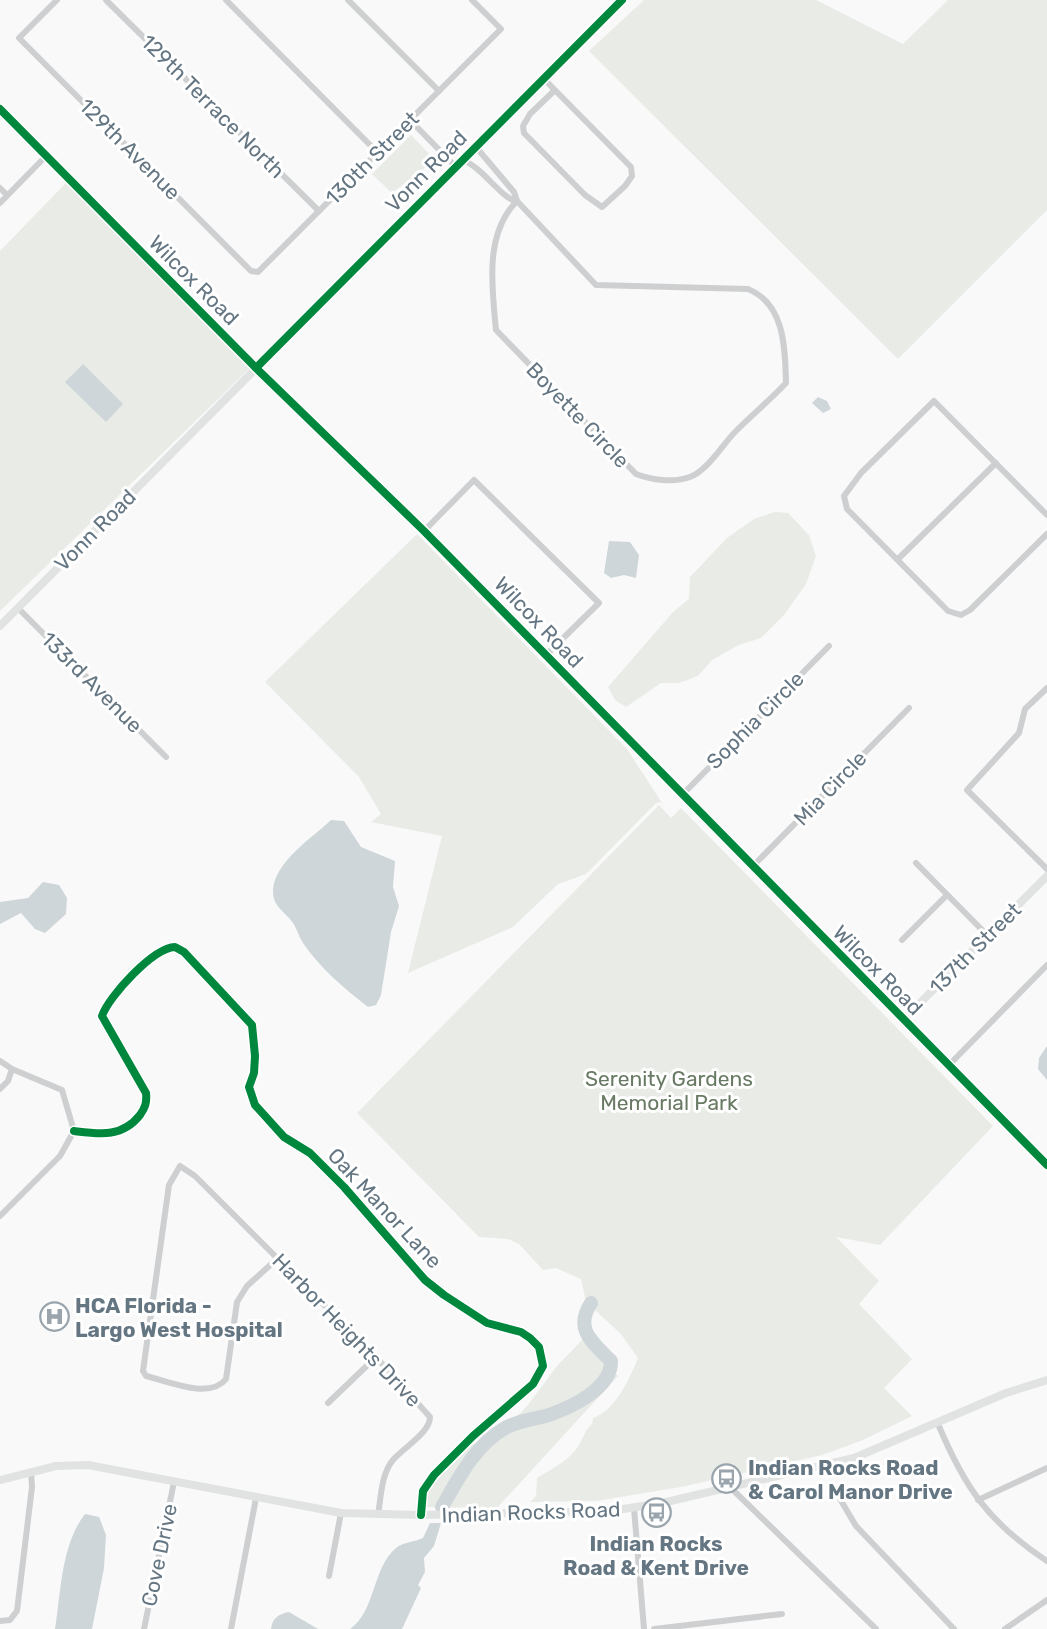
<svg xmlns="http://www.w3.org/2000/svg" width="1047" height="1629" viewBox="0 0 1047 1629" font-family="Rubik,sans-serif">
	<rect width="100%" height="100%" fill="#f9f9f9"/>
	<g fill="#e8ebe6">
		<polygon points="644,0 816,0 903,44 948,0 1047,0 1047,210 898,359 589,51"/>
		<polygon points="411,135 435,160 392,193 372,174"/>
		<polygon points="66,183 250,368 0,611 0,251"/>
		<polygon points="775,512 788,513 809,535 816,556 806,584 784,615 761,638 739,645 712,660 698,676 679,683 661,683 626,707 615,700 608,687 673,612 689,599 690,577 727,538 754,519"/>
		<polygon points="417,534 627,749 664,806 661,802 656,803 586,874 558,884 513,927 408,973 442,836 371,822 381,814 359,777 265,682"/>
		<path d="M 659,805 L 671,818 L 681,808 L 993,1126 L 880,1245 L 836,1237 L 879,1281 L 859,1304 L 912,1359 L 884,1388 L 912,1416 L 863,1440 L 822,1455 L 681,1487 L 596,1501 L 530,1502 L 536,1496 L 537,1478 C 552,1469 570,1460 579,1445 C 584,1436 585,1430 592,1424 L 593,1418 C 615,1411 630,1378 638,1358 L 621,1334 L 586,1302 L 581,1279 L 556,1268 L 543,1270 L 519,1244 L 508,1239 L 479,1237 L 357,1113 Z"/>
		<polygon points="583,1339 618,1376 497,1508 427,1507 427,1491 470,1444 485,1444 507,1427 528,1405 557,1366"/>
	</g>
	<g fill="#ced6d9">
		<polygon points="83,364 123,404 106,422 65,382"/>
		<polygon points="818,397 827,401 831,409 823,413 812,403"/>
		<polygon points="609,541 630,542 639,555 636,578 624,575 611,578 604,573"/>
		<path d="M 331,820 L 344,821 L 361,847 L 395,861 L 393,887 L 399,906 L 391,932 L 381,995 L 376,1005 L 368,1007 C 345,989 320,968 303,943 C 299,937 297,929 293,923 C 285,911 272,907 273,889 C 276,861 312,838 331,820 Z"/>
		<polygon points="43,882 59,885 67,898 66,914 45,933 35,929 21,913 0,924 0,902 28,898"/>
		<polygon points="1047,1046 1047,1080 1038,1069 1039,1058"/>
		<path d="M 85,1514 L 99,1517 L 106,1535 L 104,1568 L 92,1629 L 55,1629 C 61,1592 61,1545 85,1514 Z"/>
		<path d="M 430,1523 L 441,1523 L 434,1546 L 424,1558 L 425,1572 L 418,1585 L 421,1588 L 402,1629 L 350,1629 C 376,1611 372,1568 396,1548 C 403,1542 415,1542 423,1538 Z"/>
		<path d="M 289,1612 L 318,1629 L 271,1629 C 272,1618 279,1614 289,1612 Z"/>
	</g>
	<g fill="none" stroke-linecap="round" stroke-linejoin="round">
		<path stroke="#ced6d9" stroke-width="14" d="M 442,1507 C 458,1479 475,1445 505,1428 C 517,1421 535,1419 549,1415 C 572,1407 612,1388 611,1361 C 592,1342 574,1329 591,1303"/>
		<g stroke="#cecfd0" stroke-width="6">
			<polyline points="57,0 19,38 251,271 258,272 501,29 472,0"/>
			<polyline points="106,0 319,211"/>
			<polyline points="226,0 378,153"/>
			<polyline points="348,0 439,91"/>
			<polyline points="544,79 631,167 632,176 625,186 602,207 585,195 524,133 523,126 530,114 555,90"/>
			<polyline points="410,120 455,166"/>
			<path d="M 462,160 C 482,166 503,201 517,201 L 514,192 L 476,147"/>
			<polyline points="0,188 7,195"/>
			<path d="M 517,201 L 596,285 L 748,289 C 785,304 785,348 786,383 C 770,400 752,415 736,431 C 722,445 708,470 690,477 C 674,483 651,480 636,474 L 496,330 C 492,287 484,234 517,201 Z"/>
			<polyline points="0,203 45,157"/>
			<polyline points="1047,515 934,401 861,473 844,496 847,509 948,611 961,615 970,610 1047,534"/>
			<polyline points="424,531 474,480 599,603 546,655"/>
			<polyline points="898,559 996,463"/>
			<polyline points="18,608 166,757"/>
			<polyline points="1047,688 1025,709 1019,733 967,790 1047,869"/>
			<polyline points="682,795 829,646"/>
			<polyline points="916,863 988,936"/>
			<polyline points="752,867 909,708"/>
			<polyline points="902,940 947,895"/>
			<polyline points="0,1061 12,1069 62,1090 74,1131 60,1156 0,1216"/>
			<polyline points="949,1065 1047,965"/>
			<polyline points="0,1089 8,1081 12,1069"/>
			<path d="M 74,1131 C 99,1134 122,1138 140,1115 C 145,1108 147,1103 146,1093 L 102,1016 C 109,996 153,948 175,947 L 184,952 L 252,1025 L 255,1056 L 254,1073 L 249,1087 L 255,1105 L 284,1137 L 310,1153 L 344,1187 L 425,1280 L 444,1295 L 487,1323 L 521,1332 L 530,1338 L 539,1347 L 543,1366 L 533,1384 L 473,1436 L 434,1475 L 423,1491 L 421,1515"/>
			<path d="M 278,1258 L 247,1286 L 237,1302 L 226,1379 C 210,1400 167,1381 146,1376 L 143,1371 L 169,1185 L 180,1166 L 195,1176 L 376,1357 L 430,1417 C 430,1433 403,1448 393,1460 C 381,1474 381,1498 378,1515"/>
			<polyline points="328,1403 376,1357"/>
			<path d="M 938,1424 C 965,1488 988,1522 1047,1561"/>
			<polyline points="731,1488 876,1629"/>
			<polyline points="840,1499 856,1526 954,1629"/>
			<polyline points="978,1500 1047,1468"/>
			<polyline points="634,1508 644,1629"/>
			<polyline points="329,1576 341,1513"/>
			<polyline points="0,1621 10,1620 17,1611 32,1487 31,1472"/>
			<polyline points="144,1629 174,1482"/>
			<polyline points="231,1629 256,1498"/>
			<polyline points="654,1629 782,1614"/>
			<polyline points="1005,1629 1047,1600"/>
		</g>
		<g stroke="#e1e2e2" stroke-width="8">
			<polyline points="0,109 256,368 424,531 1047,1165"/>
			<polyline points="0,626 622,0"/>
			<polyline points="903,1020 1047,876"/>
			<polyline points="0,1480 56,1466 88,1465 341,1513 421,1515 610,1511 662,1503 854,1458 1006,1393 1047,1380"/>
		</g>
		<defs>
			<g id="cycleway">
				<polyline points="0,109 256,368 424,531 1047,1165"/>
				<polyline points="256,368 622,0"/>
				<path d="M 74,1131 C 99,1134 122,1138 140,1115 C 145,1108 147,1103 146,1093 L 102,1016 C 109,996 153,948 175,947 L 184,952 L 252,1025 L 255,1056 L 254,1073 L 249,1087 L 255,1105 L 284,1137 L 310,1153 L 344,1187 L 425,1280 L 444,1295 L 487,1323 L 521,1332 L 530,1338 L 539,1347 L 543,1366 L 533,1384 L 473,1436 L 434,1475 L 423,1491 L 421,1515"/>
			</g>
		</defs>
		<use href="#cycleway" stroke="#fff" stroke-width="11"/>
		<use href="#cycleway" stroke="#00873e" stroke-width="8"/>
	</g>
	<defs>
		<symbol id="hospital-ring" viewBox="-11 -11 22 22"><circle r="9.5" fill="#fff" stroke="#99a4ac" stroke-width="1.5"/><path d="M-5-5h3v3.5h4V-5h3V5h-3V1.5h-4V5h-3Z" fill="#99a4ac"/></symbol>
		<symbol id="bus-ring" viewBox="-11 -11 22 22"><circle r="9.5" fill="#fff" stroke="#99a4ac" stroke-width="1.5"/><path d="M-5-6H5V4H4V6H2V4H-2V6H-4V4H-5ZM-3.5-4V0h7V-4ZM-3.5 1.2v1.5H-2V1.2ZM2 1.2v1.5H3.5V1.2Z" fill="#99a4ac"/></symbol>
	</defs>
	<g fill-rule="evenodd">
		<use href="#hospital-ring" x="38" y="1300" width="33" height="33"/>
		<use href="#bus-ring" x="710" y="1462" width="33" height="33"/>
		<use href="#bus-ring" x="640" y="1496" width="33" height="33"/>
	</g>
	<g text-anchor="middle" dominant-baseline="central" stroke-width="6" stroke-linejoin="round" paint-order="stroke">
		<g font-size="21" fill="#657683" stroke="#fff">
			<text transform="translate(213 106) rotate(45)">129th Terrace North</text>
			<text transform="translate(130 149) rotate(45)">129th Avenue</text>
			<text transform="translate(372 158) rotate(-45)">130th Street</text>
			<text transform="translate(426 171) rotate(-45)">Vonn Road</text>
			<text transform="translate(194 280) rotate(45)">Wilcox Road</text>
			<text transform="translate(578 415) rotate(46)">Boyette Circle</text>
			<text transform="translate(95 530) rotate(-45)">Vonn Road</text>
			<text transform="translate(539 622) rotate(46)">Wilcox Road</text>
			<text transform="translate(92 682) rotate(45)">133rd Avenue</text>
			<text transform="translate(755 720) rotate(-45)">Sophia Circle</text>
			<text transform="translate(830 788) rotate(-46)">Mia Circle</text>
			<text transform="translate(975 948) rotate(-45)">137th Street</text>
			<text transform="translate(878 970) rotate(45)">Wilcox Road</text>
			<text transform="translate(385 1208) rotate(47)">Oak Manor Lane</text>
			<text transform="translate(347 1330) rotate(46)">Harbor Heights Drive</text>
			<text transform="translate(531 1512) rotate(-2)">Indian Rocks Road</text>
			<text transform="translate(159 1555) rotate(-78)">Cove Drive</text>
		</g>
		<g font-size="21" fill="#687a64" stroke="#fff">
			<text x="669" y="1078">Serenity Gardens<tspan x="669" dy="24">Memorial Park</tspan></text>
		</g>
		<g font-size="21" font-weight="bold" fill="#657683" stroke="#fff" text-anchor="start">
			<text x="75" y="1305">HCA Florida -<tspan x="75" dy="24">Largo West Hospital</tspan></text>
			<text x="748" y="1467">Indian Rocks Road<tspan x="748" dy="24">&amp; Carol Manor Drive</tspan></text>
			<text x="656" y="1543" text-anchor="middle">Indian Rocks<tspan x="656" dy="24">Road &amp; Kent Drive</tspan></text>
		</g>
	</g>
</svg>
